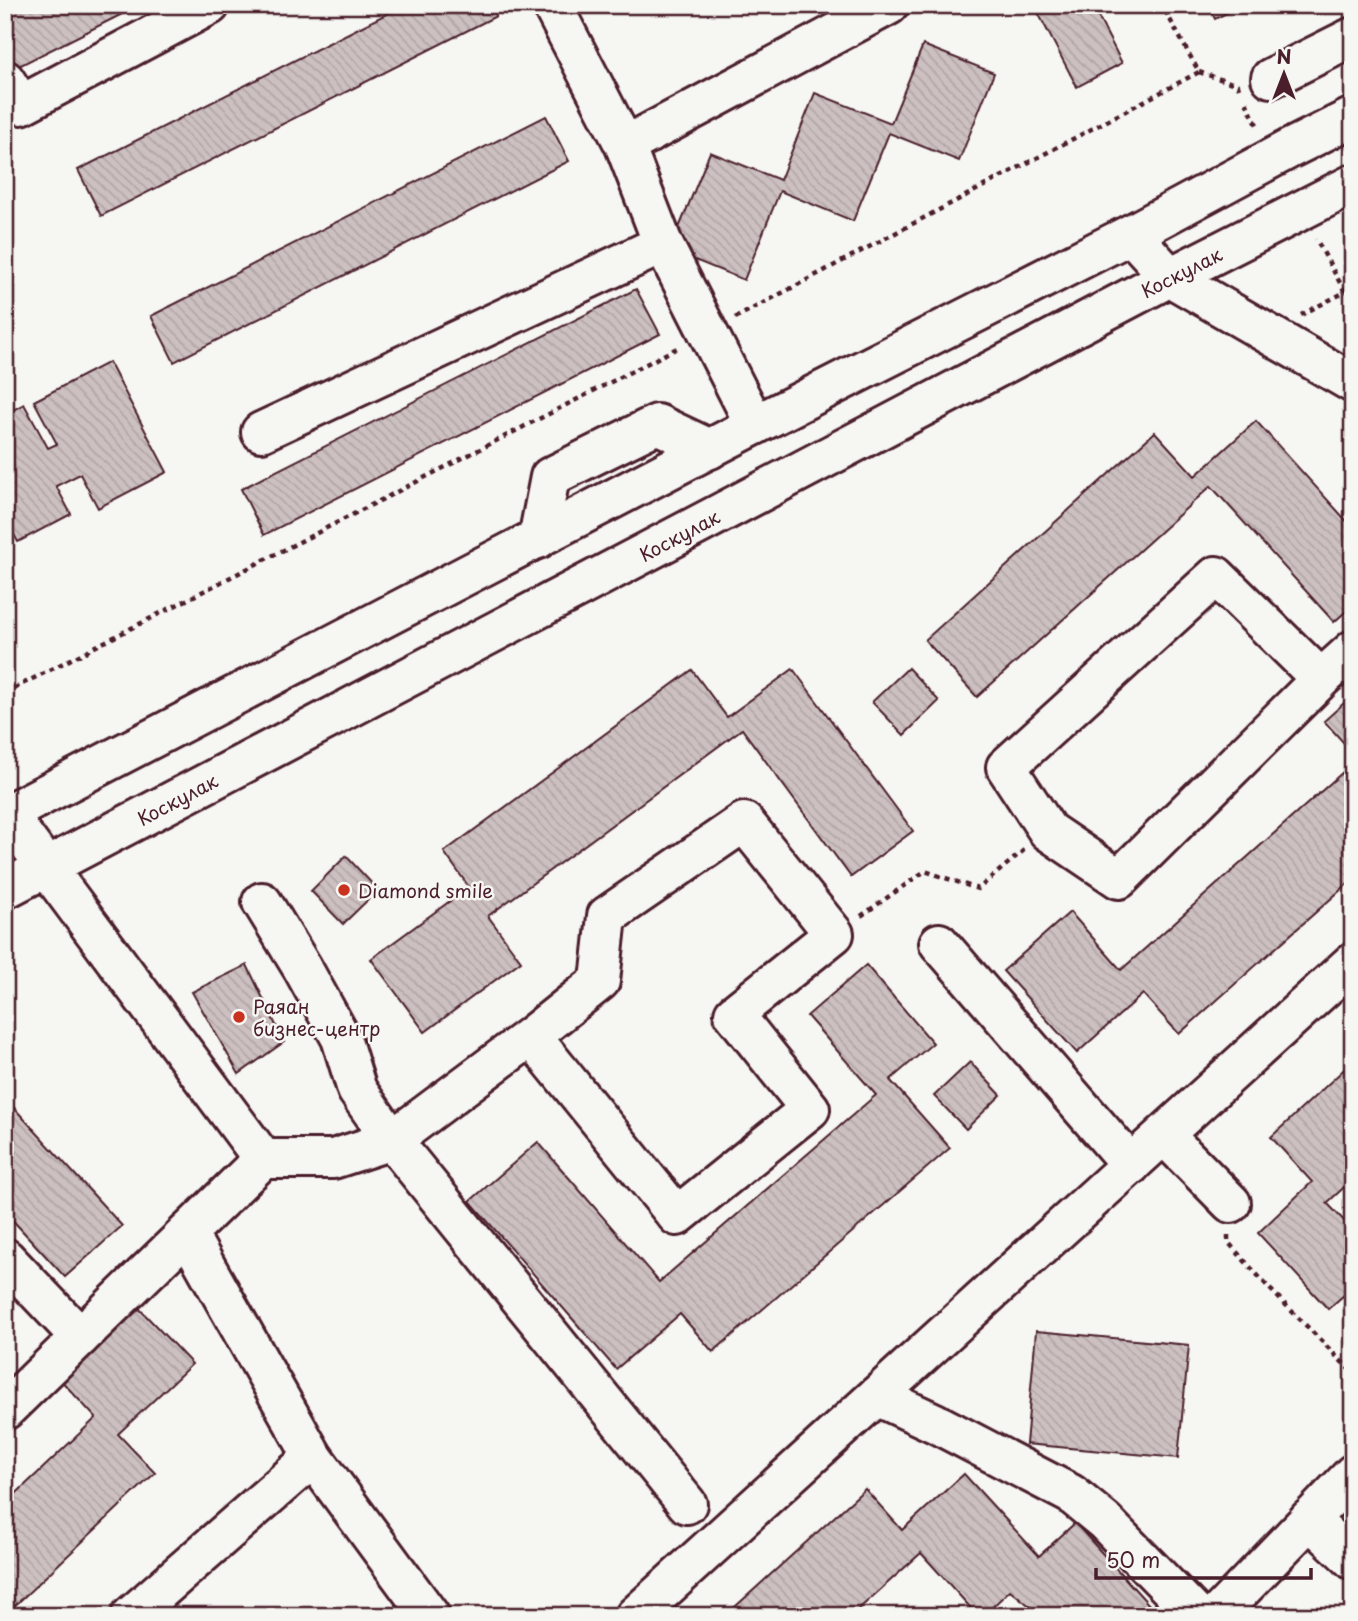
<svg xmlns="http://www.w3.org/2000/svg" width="1358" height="1621" viewBox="0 0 1358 1621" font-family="'Playpen Sans',sans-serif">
	<defs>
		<pattern id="building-back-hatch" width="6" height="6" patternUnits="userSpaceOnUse" patternTransform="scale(1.75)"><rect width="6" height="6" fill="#ccc1c0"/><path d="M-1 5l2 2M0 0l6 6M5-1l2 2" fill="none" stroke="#b1a5a5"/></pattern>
	</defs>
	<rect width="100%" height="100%" fill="#f6f6f2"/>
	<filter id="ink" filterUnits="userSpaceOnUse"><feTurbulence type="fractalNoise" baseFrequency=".0143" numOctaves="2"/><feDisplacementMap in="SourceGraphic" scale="14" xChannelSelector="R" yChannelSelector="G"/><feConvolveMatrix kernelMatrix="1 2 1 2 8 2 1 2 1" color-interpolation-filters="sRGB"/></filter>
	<g filter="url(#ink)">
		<g fill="url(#building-back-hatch)" stroke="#4a1f2b" stroke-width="2">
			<polygon points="26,5 140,5 15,68 5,48 5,16"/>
			<polygon points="404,5 491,5 496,16 101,216 78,170"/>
			<polygon points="1034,5 1092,5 1122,63 1077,87"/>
			<polygon points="1208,5 1242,5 1215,19"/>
			<polygon points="923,45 994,73 959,161 889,133 853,221 780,191 744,280 670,250 710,152 780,180 815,93 891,123"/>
			<polygon points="546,116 569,161 174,362 151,316"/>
			<polygon points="636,289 660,334 264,535 241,489"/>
			<polygon points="109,362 167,472 98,508 80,474 56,486 71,514 18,542 5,518 5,414 24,404 48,448 57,444 34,401"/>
			<polygon points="1256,421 1353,528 1353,605 1334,622 1211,486 977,697 925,640 1155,432 1195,476"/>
			<polygon points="908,668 939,701 904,735 872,702"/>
			<polygon points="793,669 913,831 851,877 742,729 488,916 521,961 425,1032 371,959 469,887 444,852 692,670 727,717"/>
			<polygon points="1353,695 1353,753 1324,721"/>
			<polygon points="1353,763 1353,879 1179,1034 1143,994 1077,1053 1003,971 1070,912 1121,970"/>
			<polygon points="346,856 378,890 343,924 311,891"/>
			<polygon points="247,965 284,1042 239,1074 192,992"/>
			<polygon points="866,965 933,1043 890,1080 950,1148 713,1352 680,1314 616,1369 470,1201 538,1142 659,1282 876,1095 807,1016"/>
			<polygon points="1353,1061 1353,1179 1327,1203 1353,1230 1353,1287 1328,1309 1258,1233 1312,1182 1271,1137"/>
			<polygon points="970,1062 1001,1095 966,1129 934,1096"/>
			<polygon points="5,1098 122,1226 65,1277 5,1212"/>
			<polygon points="133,1302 192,1364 118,1434 155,1473 5,1615 5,1504 96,1418 56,1375"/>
			<polygon points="1036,1331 1189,1345 1178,1458 1026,1444"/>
			<polygon points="964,1474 1039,1556 1075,1523 1151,1607 1141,1616 1042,1616 1010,1590 983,1616 978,1616 921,1553 851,1616 725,1616 865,1489 902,1530"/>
		</g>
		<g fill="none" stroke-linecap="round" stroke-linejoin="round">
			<defs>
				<g id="minor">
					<polyline points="552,5 625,146 663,244 755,425"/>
					<polyline points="1271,78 1353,37"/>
					<polyline points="5,80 21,105 210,5"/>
					<polyline points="625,146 889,5"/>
					<polyline points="1131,234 1170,277 1353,383"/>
					<polyline points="261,432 663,244"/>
					<polyline points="538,539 550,477 657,424 710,449"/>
					<polyline points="1321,679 1216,576 1006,767 1048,831 1119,879 1321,679 1353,650"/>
					<polyline points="7,814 263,1159 187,1233 313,1457 430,1616"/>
					<polyline points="5,815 755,425 1131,234 1289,149 1353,117"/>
					<polyline points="5,889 1170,277 1353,184"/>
					<polyline points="262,902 303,969 341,1038 357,1090 392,1140 687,1504"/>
					<polyline points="939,943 1131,1165"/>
					<polyline points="1164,1135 1231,1203"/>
					<polyline points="263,1159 333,1159 392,1140 531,1036 600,981 607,916 744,822 834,934 734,1014 810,1109 677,1216 531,1036"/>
					<polyline points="5,1258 80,1337"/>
					<polyline points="877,1396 935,1423 1071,1494 1104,1521 1197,1616"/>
					<polyline points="5,1410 187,1233"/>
					<polyline points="1309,1519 1353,1560"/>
					<polyline points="131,1616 313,1457"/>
					<polyline points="635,1616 1353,962"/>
					<polyline points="1216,1616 1353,1474"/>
				</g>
			</defs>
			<use href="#minor" stroke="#4a1f2b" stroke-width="44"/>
			<g stroke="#4a1f2b" stroke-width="4.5" stroke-dasharray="5 5" stroke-linecap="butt">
				<polyline points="1199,72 1238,85 1239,88"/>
				<polyline points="1246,102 1259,129"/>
				<polyline points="1345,292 1353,288"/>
				<polyline points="1301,315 1345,292 1316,239"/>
				<polyline points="735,318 1199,72 1162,5"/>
				<polyline points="5,693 681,346"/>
				<polyline points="861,916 925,871 978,889 1024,850"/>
				<polyline points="1228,1235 1228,1242 1269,1288 1353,1373"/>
			</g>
			<use href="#minor" stroke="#f6f6f2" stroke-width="38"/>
		</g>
	</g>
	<g fill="#c8321e" stroke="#f6f6f2" stroke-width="2.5">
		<circle cx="344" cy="890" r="7"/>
		<circle cx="239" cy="1017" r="7"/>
	</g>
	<g text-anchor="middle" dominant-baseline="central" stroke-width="5" stroke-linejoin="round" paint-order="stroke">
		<g font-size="19" fill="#4a1f2b" stroke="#f6f6f2">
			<text transform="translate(1181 272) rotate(-27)">Коскулак</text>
			<text transform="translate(679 535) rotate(-28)">Коскулак</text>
			<text transform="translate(177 799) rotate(-28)">Коскулак</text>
		</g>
		<g font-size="19" fill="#4a1f2b" stroke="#f6f6f2" text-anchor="start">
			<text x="358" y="890">Diamond smile</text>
			<text x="253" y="1006">Раяан<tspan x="253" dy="22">бизнес-центр</tspan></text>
		</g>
	</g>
	<rect width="1358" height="1621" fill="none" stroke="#f6f6f2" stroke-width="28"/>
	<rect x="14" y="14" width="1330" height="1593" fill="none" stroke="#4a1f2b" stroke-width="2.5" filter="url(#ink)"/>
	<g transform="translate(1284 74)" stroke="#f6f6f2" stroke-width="5" paint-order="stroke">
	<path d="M0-5L12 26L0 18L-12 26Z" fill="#4a1f2b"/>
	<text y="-10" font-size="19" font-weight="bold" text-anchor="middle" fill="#4a1f2b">N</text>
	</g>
	<path d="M1096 1568v10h215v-10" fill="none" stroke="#4a1f2b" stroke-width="3.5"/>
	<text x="1106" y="1568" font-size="21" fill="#4a1f2b" stroke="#f6f6f2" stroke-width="5" paint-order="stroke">50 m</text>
</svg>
